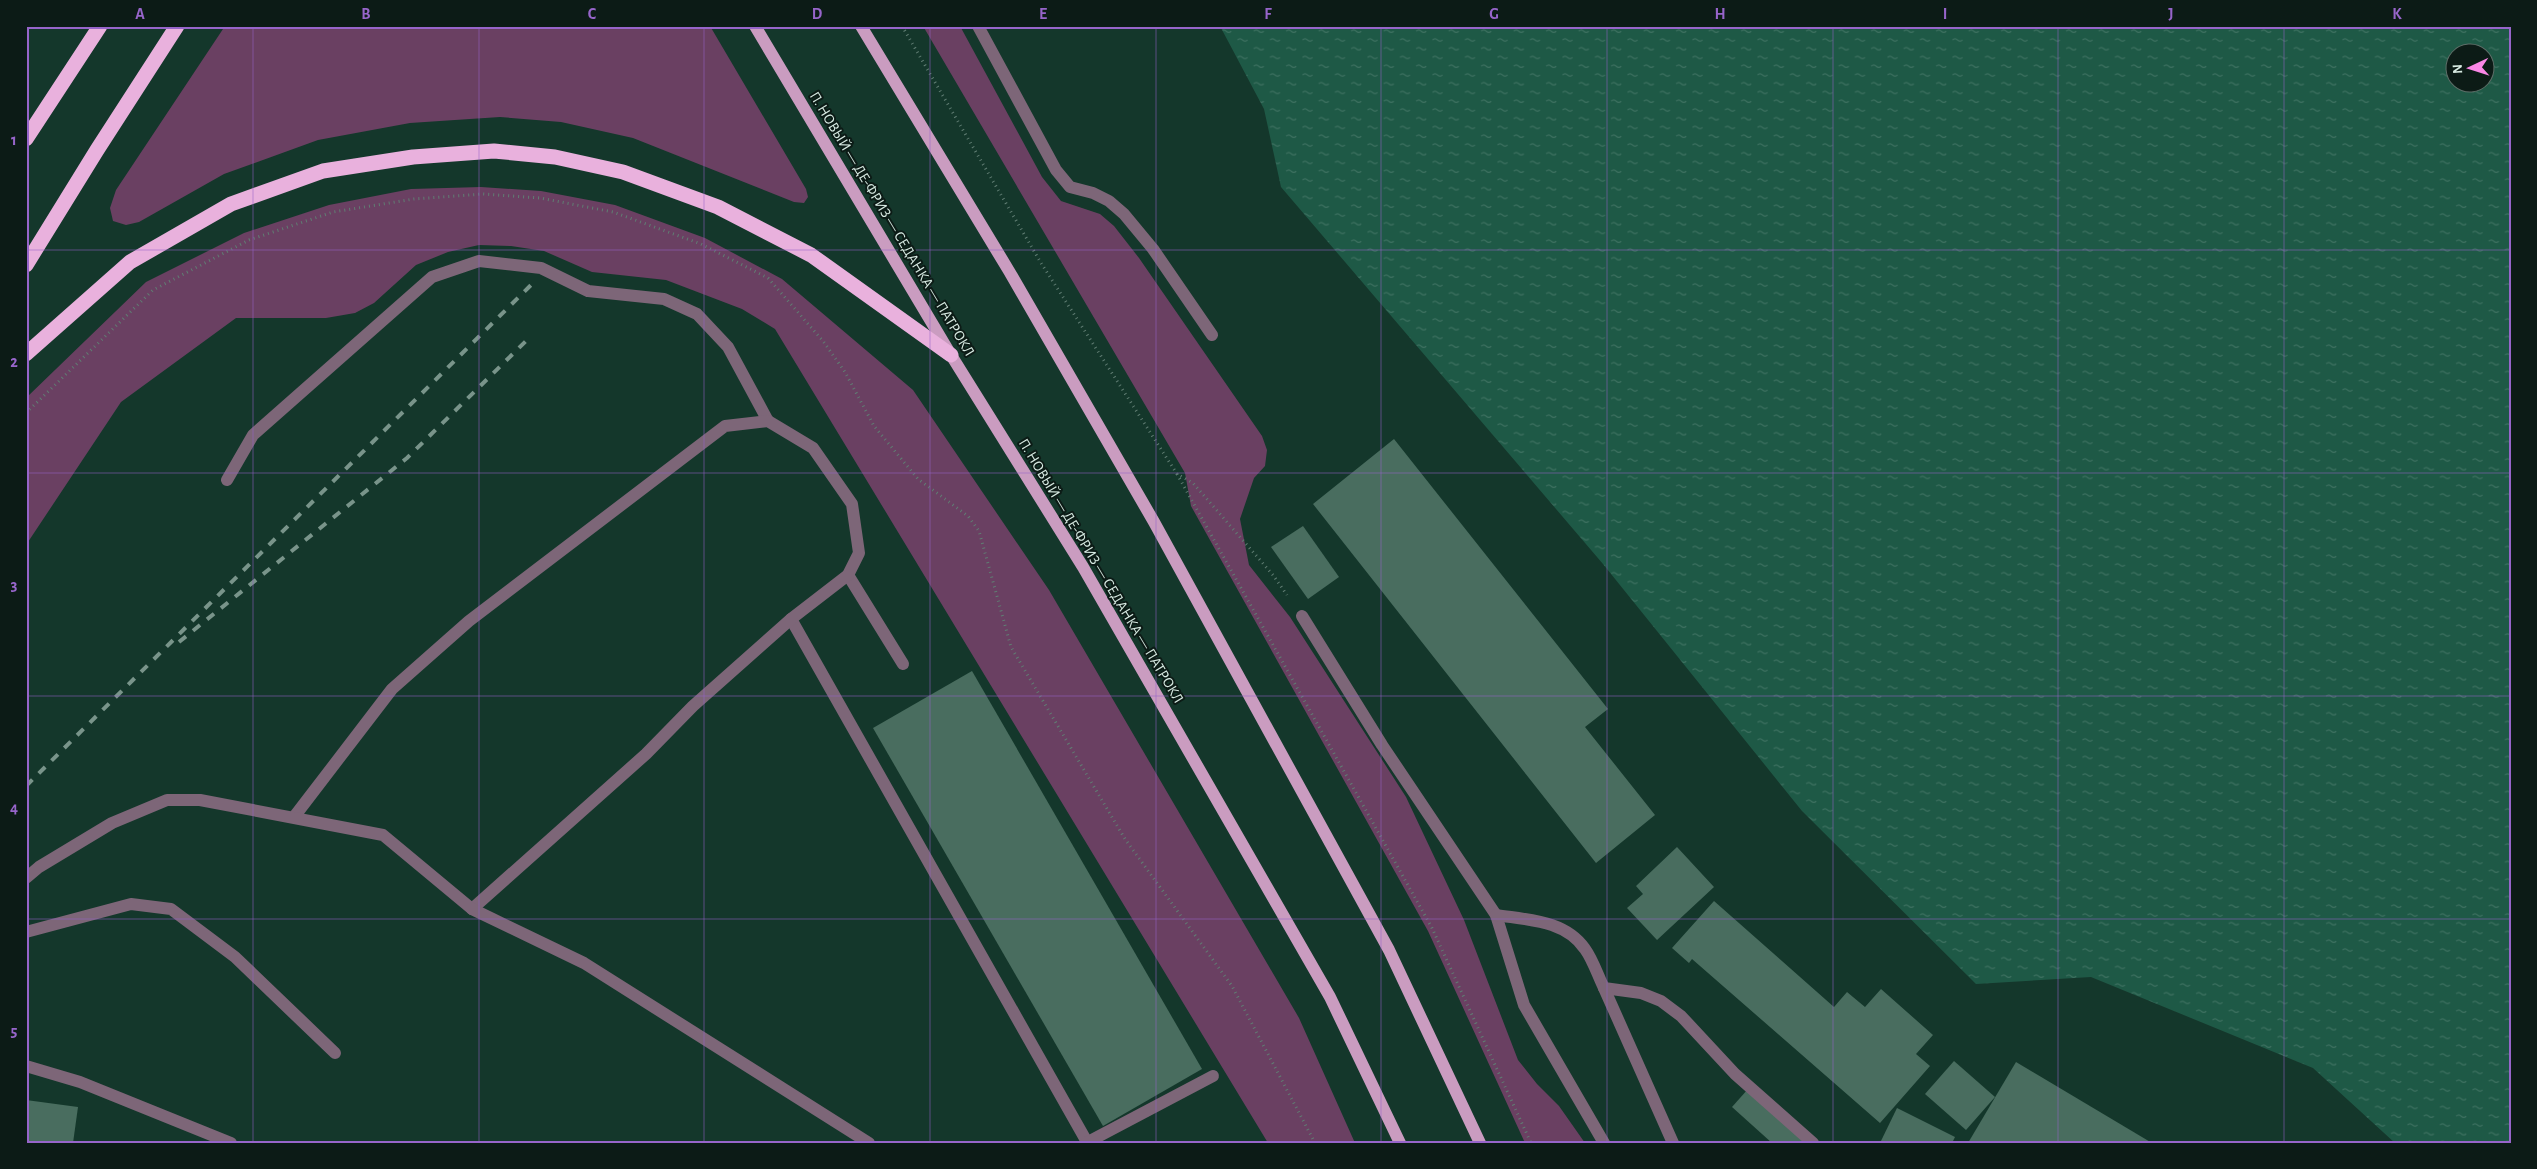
<svg xmlns="http://www.w3.org/2000/svg" width="2537" height="1169" viewBox="0 0 2537 1169" font-family="'Alegreya Sans',sans-serif">
	<defs>
		<pattern id="water-ripples" width="26" height="14" patternUnits="userSpaceOnUse" patternTransform="scale(1.25)"><rect width="26" height="14" fill="#1e5946"/><path d="M2 4q2-2 4 0t4 0M15 11q2-2 4 0t4 0" fill="none" stroke="#3e7161"/></pattern>
	</defs>
	<rect width="100%" height="100%" fill="#14372b"/>
	<g fill="#6a4062">
		<polygon points="225,26 710,26 806,189 808,197 804,203 794,202 633,138 561,122 500,117 410,123 318,140 224,174 139,222 126,225 113,221 110,208 116,190"/>
		<polygon points="923,26 960,26 1042,177 1061,201 1100,214 1114,226 1139,258 1262,436 1267,450 1265,466 1254,478 1240,519 1249,565 1290,617 1406,797 1464,920 1518,1060 1537,1084 1559,1106 1585,1143 1525,1143 1428,931 1191,506 1185,473"/>
		<polygon points="481,187 541,191 615,205 705,238 782,279 913,390 1049,590 1299,1018 1355,1143 1268,1143 775,329 742,309 666,280 592,272 544,251 511,246 479,245 448,252 416,265 374,303 355,313 326,318 236,318 121,402 26,545 26,398 146,282 244,233 329,205 411,189"/>
	</g>
	<path fill="url(#water-ripples)" fill-rule="evenodd" d="M 1220,26 L 2511,26 L 2511,1143 L 2395,1143 L 2313,1068 L 2091,977 L 1976,984 L 1802,811 L 1603,564 L 1281,187 L 1264,109 ZM 2454,52 L 2484,52 L 2484,82 L 2454,82 Z"/>
	<g fill="#496d5f">
		<polygon points="1394,439 1608,709 1585,727 1655,815 1596,863 1313,504"/>
		<polygon points="1303,526 1339,577 1308,599 1271,547"/>
		<polygon points="972,671 1202,1069 1103,1126 873,728"/>
		<polygon points="1677,847 1714,887 1657,940 1627,908 1643,894 1636,886"/>
		<polygon points="1714,901 1834,1007 1847,992 1865,1007 1881,989 1933,1035 1916,1054 1930,1066 1880,1123 1692,959 1689,963 1672,948"/>
		<polygon points="1954,1061 1995,1097 1966,1130 1925,1094"/>
		<polygon points="2016,1062 2152,1143 1968,1143"/>
		<polygon points="1748,1089 1803,1139 1800,1143 1772,1143 1732,1107"/>
		<polygon points="26,1100 78,1107 73,1143 26,1143"/>
		<polygon points="1897,1108 1955,1137 1952,1143 1880,1143"/>
	</g>
	<g fill="none" stroke-linecap="round" stroke-linejoin="round">
		<g stroke="#607d73" stroke-width="3" stroke-dasharray="1 4" stroke-linecap="butt">
			<polyline points="902,26 1041,263 1177,474 1193,483 1273,575 1287,595"/>
			<polyline points="26,413 153,290 249,240 333,212 414,199 483,194 540,198 613,212 701,244 768,278 823,341 845,372 874,426 918,479 968,516 979,531 1011,647 1125,839 1232,986 1315,1143"/>
			<polyline points="1177,474 1432,928 1531,1143"/>
		</g>
		<g stroke="#7d6678" stroke-width="12">
			<polyline points="978,26 1056,170 1070,187 1093,193 1109,201 1124,214 1153,249 1212,335"/>
			<polyline points="227,480 253,435 432,277 479,261 541,268 588,291 664,299 697,314 728,347 768,421"/>
			<polyline points="848,575 903,664"/>
			<polyline points="1302,616 1382,745 1496,915 1524,1005 1604,1143"/>
			<polyline points="791,619 1087,1142"/>
			<polyline points="294,817 392,689 469,621 725,426 768,421 813,448 852,504 859,553 848,575 791,619 693,706 646,754 472,909"/>
			<polyline points="26,878 39,867 112,823 167,800 200,800 383,835 472,909 584,963 869,1143"/>
			<path d="M 1496,915 C 1528,920 1565,920 1585,949 C 1593,960 1598,976 1604,988 L 1641,993 L 1661,1001 L 1681,1016 L 1735,1074 L 1813,1143"/>
			<polyline points="26,932 131,904 171,909 235,957 335,1053"/>
			<polyline points="1604,988 1673,1143"/>
			<polyline points="26,1066 80,1082 231,1143"/>
			<polyline points="1086,1143 1213,1076"/>
		</g>
		<g stroke="#ca9cc0" stroke-width="12">
			<polyline points="755,26 951,355 1083,567 1330,997 1400,1143"/>
			<polyline points="861,26 1009,271 1154,522 1389,950 1480,1143"/>
		</g>
		<g stroke="#e9b1dd" stroke-width="15">
			<polyline points="26,139 100,26"/>
			<polyline points="26,265 97,150 177,26"/>
			<polyline points="26,354 130,262 231,204 323,171 413,157 494,151 555,157 623,172 718,207 811,255 951,355"/>
		</g>
		<g stroke="#79948a" stroke-width="4" stroke-dasharray="9 9" stroke-linecap="butt">
			<polyline points="179,642 407,458 528,339"/>
			<polyline points="26,786 534,282"/>
		</g>
	</g>
	<path fill="none" stroke="#9765ca" stroke-width="1" stroke-opacity="0.55" d="M 253,26 L 253,1143M 479,26 L 479,1143M 704,26 L 704,1143M 930,26 L 930,1143M 1156,26 L 1156,1143M 1381,26 L 1381,1143M 1607,26 L 1607,1143M 1833,26 L 1833,1143M 2058,26 L 2058,1143M 2284,26 L 2284,1143M 26,250 L 2511,250M 26,473 L 2511,473M 26,696 L 2511,696M 26,919 L 2511,919"/>
	<g text-anchor="middle" dominant-baseline="central" stroke-width="4" stroke-linejoin="round" paint-order="stroke">
		<g font-size="15" fill="#d8ebe3" stroke="#0c1b16">
			<text transform="translate(892 224) rotate(59)">П. НОВЫЙ — ДЕ-ФРИЗ — СЕДАНКА — ПАТРОКЛ</text>
			<text transform="translate(1101 571) rotate(59)">П. НОВЫЙ — ДЕ-ФРИЗ — СЕДАНКА — ПАТРОКЛ</text>
		</g>
	</g>
	<rect width="2537" height="1169" fill="none" stroke="#0c1b16" stroke-width="55"/>
	<g transform="translate(2470 68) rotate(266)"><circle r="24" fill="#0c1b16" stroke="#5e6e68"/>
	<path d="M0-4L9 19L0 12L-9 19Z" fill="#fa87e6"/>
	<text y="-8" font-size="14" font-weight="bold" text-anchor="middle" fill="#d8ebe3">N</text>
	</g>
	<rect x="28" y="28" width="2482" height="1114" fill="none" stroke="#9765ca" stroke-width="2"/>
	<g font-size="16" text-anchor="middle" font-weight="bold" fill="#9765ca">
		<text x="140" y="19">A</text>
		<text x="366" y="19">B</text>
		<text x="592" y="19">C</text>
		<text x="817" y="19">D</text>
		<text x="1043" y="19">E</text>
		<text x="1268" y="19">F</text>
		<text x="1494" y="19">G</text>
		<text x="1720" y="19">H</text>
		<text x="1945" y="19">I</text>
		<text x="2171" y="19">J</text>
		<text x="2397" y="19">K</text>
		<text x="14" y="145">1</text>
		<text x="14" y="367">2</text>
		<text x="14" y="590">3</text>
		<text x="14" y="813">4</text>
		<text x="14" y="1036">5</text>
	</g>
</svg>
